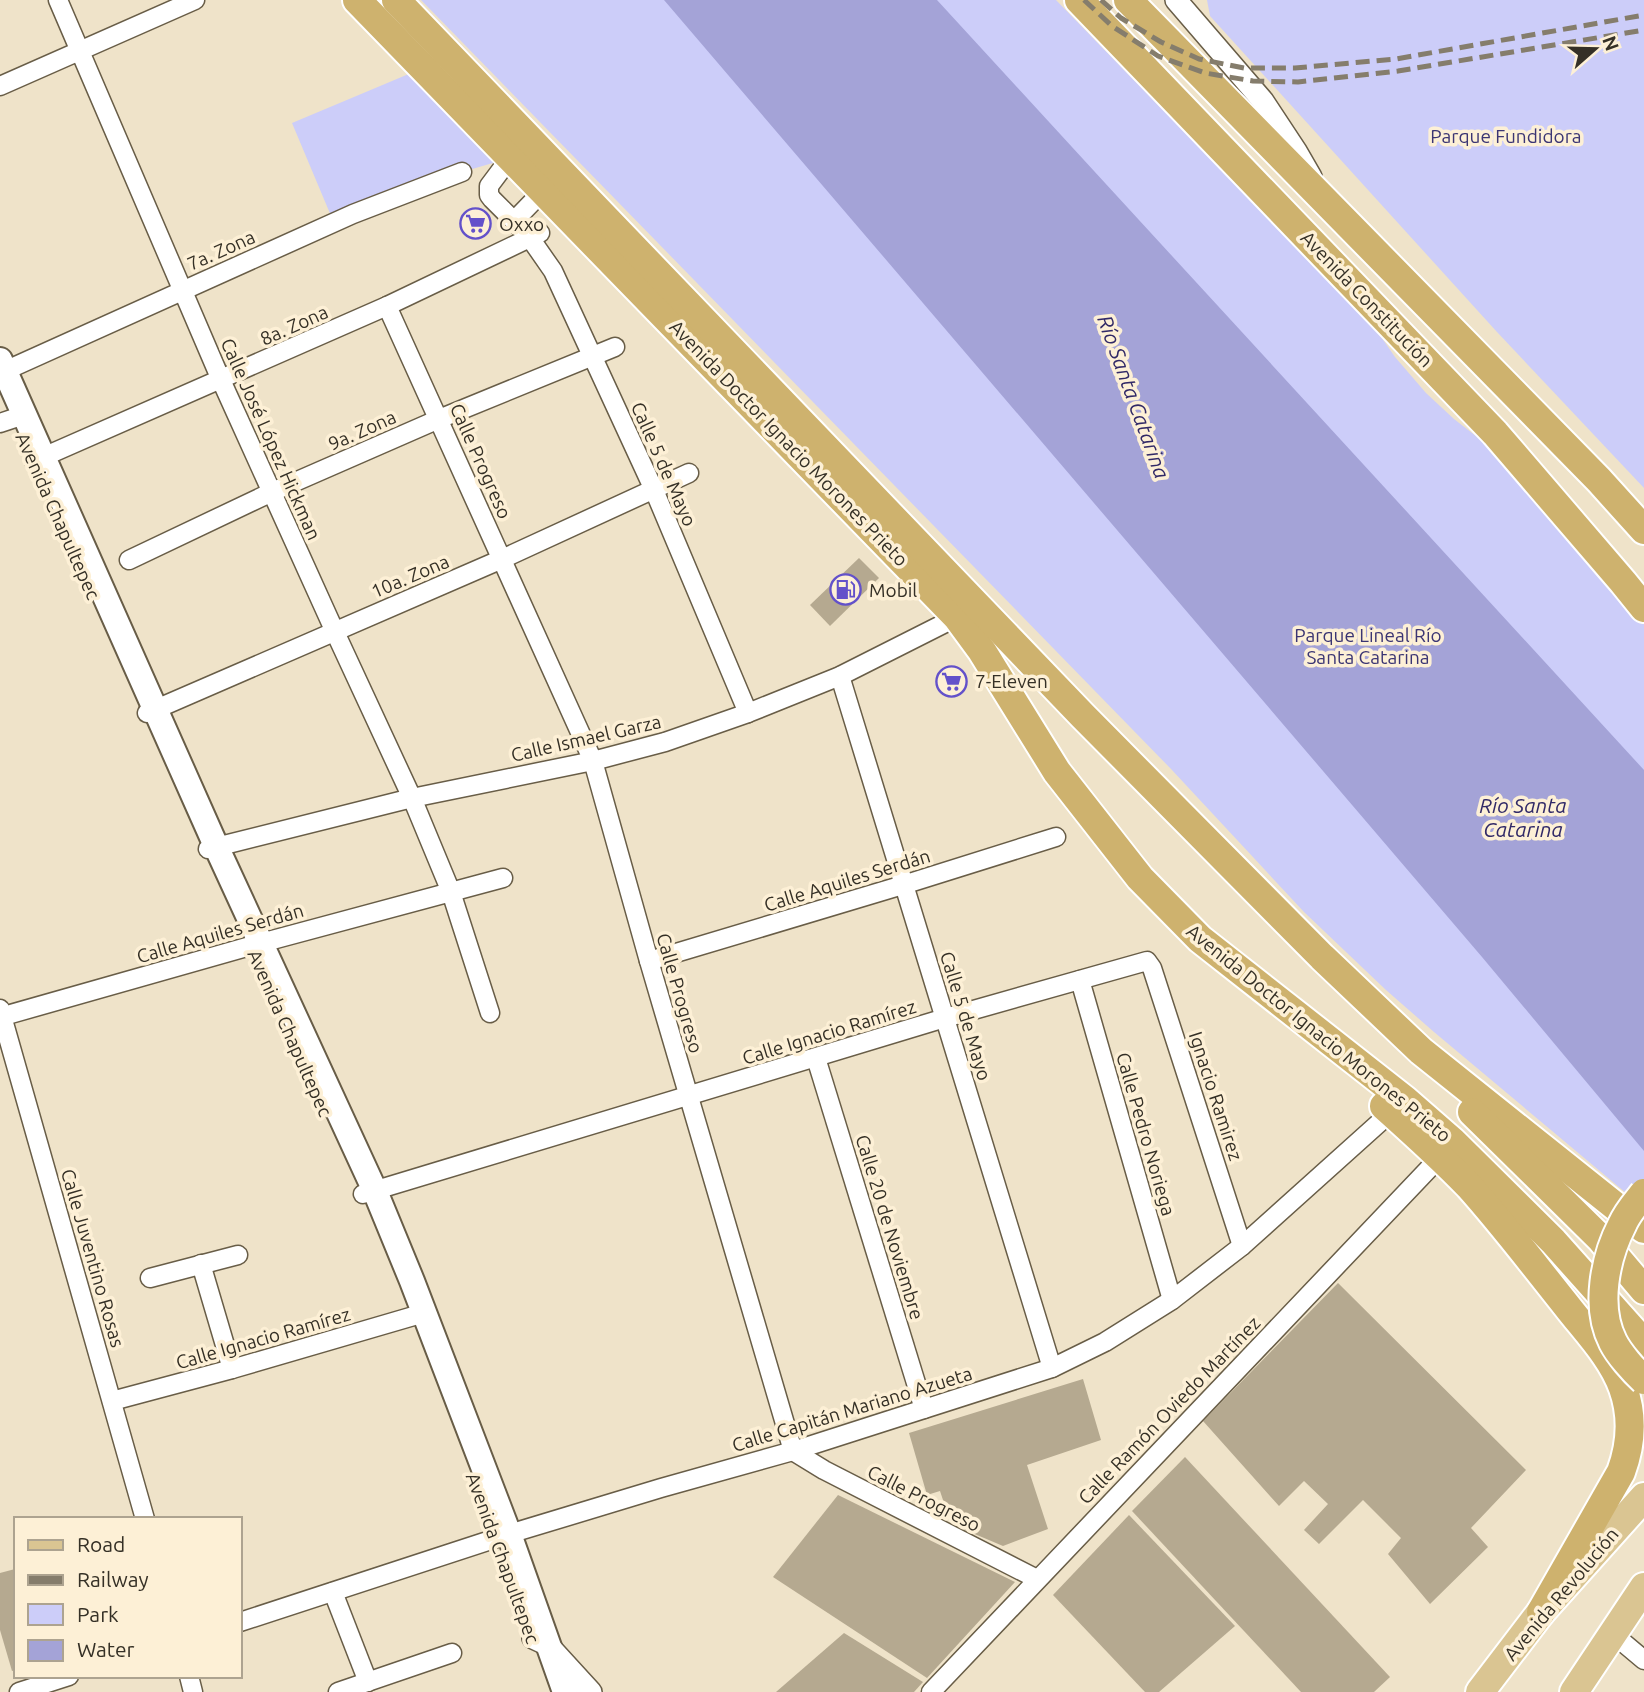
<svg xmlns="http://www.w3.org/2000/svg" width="1644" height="1692" viewBox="0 0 1644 1692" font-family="Ubuntu,sans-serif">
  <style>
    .green { fill: #cccdf9 }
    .water { fill: #a4a3d7 }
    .building { fill: #b5a990 }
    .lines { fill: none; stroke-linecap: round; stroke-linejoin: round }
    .minor-casing { stroke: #685d47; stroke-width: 21 }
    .tertiary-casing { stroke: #685d47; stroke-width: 24 }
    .secondary-casing { stroke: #685d47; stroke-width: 28 }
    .primary-casing { stroke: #fff; stroke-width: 32 }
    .trunk-casing { stroke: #fff; stroke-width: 32 }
    .minor { stroke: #fff; stroke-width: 18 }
    .tertiary { stroke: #fff; stroke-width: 21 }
    .secondary { stroke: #fff; stroke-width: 24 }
    .primary { stroke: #dac592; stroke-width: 28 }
    .trunk { stroke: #ceb26e; stroke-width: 28 }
    .rail { stroke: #857d6c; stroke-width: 5; stroke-dasharray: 14 7; stroke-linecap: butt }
    .trunk-bridge-casing { stroke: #fff; stroke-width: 32; stroke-linecap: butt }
    .trunk-bridge { stroke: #ceb26e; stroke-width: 28 }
    .labels { text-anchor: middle; stroke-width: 7; stroke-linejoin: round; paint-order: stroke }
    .park-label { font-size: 19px; fill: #3b3573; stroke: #fdf0d6 }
    .poi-label { font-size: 19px; fill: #353026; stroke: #fdf0d6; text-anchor: start }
    .street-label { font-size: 19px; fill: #353026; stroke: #fdf0d6 }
    .water-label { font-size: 21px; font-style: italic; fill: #312967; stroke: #fdf0d6 }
  </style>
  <rect width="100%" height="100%" fill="#efe3c9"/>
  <g class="green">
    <path d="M 421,0 L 1056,0 L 1268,218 L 1316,264 L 1373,325 L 1395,357 L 1426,393 L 1454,419 L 1490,447 L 1644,620 L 1644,1208 L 1434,1032 L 1386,990 L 1304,912 L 1171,769 Z"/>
    <path d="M 1207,0 L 1644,0 L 1644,488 L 1497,332 L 1210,16 Z"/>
    <path d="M 423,68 L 510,158 L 462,172 L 334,223 L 292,123 Z"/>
  </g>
  <path class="water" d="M 664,0 L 937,0 L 1644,770 L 1644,1151 L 1482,957 Z"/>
  <g class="building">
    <path d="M 859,558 L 879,578 L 830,626 L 810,605 Z"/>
    <path d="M 1338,1283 L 1526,1470 L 1471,1528 L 1488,1547 L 1430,1604 L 1388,1554 L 1401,1538 L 1363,1500 L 1319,1544 L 1304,1530 L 1328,1504 L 1304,1481 L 1279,1506 L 1203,1421 Z"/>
    <path d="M 1083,1379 L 1101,1440 L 1027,1465 L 1048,1529 L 1003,1546 L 951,1524 L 940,1491 L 927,1495 L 909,1433 Z"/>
    <path d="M 1185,1457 L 1390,1677 L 1374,1692 L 1301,1692 L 1132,1511 Z"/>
    <path d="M 838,1495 L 1015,1582 L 927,1678 L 773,1577 Z"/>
    <path d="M 1129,1515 L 1235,1626 L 1159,1692 L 1145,1692 L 1053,1595 Z"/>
    <path d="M 15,1569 L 16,1670 L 12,1671 L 0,1630 L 0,1573 Z"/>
    <path d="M 844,1633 L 923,1682 L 914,1692 L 776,1692 Z"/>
  </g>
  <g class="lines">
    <defs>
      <g id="minor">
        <path d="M 58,0 L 221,380 L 335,632 L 412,798 L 451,892 L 490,1013"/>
        <path d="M 0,86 L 195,0"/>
        <path d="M 510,158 L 489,186 L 489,195 L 492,199 L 514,221 L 543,191"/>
        <path d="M 514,221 L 530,238 L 553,271 L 654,490 L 748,713"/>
        <path d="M 387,306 L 593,761 L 649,961 L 793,1451 L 824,1470 L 1037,1579"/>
        <path d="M 0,373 L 353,214 L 462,172"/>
        <path d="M 0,423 L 15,418"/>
        <path d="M 34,461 L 387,306 L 540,233"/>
        <path d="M 129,560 L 272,492 L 439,419 L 615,347"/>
        <path d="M 840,676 L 1052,1368"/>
        <path d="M 147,713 L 502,559 L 689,473"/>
        <path d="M 208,849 L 412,798 L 593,761 L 665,742 L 748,713 L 840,676 L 957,617"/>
        <path d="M 649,961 L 903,885 L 1056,837"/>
        <path d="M 1080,980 L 1172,1300"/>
        <path d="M 0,1009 L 145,1519"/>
        <path d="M 0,1017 L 261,943 L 503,878"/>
        <path d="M 816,1058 L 924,1409"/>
        <path d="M 363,1194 L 945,1018 L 1147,961 L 1152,968 L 1242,1246"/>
        <path d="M 201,1264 L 232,1369"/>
        <path d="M 150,1278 L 238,1255"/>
        <path d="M 112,1401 L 232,1369 L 424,1313"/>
        <path d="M 333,1592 L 368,1682"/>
        <path d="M 240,1622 L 509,1534 L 661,1488 L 793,1451 L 1052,1368 L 1105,1342 L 1172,1300 L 1242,1246 L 1399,1105"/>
        <path d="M 1613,1634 L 1644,1660"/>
        <path d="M 189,1676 L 193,1692"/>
        <path d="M 19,1692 L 69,1676"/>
        <path d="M 338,1692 L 452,1653"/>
        <path d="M 931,1692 L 1439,1158"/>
      </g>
      <g id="tertiary">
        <path d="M 1176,0 L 1263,101 L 1296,151 L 1311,177"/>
        <path d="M 533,1638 L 548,1645 L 591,1692"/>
      </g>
      <path id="secondary" d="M 0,360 L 216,846 L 375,1191 L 412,1281 L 509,1534 L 565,1692"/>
      <g id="primary">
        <path d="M 1480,1692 L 1541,1612 L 1644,1497"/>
        <path d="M 1574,1692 L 1644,1587"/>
      </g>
      <g id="trunk">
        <path d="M 357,0 L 957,617 L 982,651 L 1057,772 L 1140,878 L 1200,939 L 1405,1100 L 1452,1141 L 1553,1241 L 1644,1343"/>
        <path d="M 396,0 L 1083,716 L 1322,957 L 1421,1051 L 1644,1229"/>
        <path d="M 1079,0 L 1495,433 L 1623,582 L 1644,608"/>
        <path d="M 1128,0 L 1599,480 L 1644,530"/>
        <path d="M 1384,1106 C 1412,1131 1442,1158 1469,1186 C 1503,1224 1534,1265 1566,1305 C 1586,1331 1612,1357 1623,1388 C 1633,1416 1631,1445 1621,1472 L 1541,1612"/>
        <path d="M 1472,1112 L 1600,1238 L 1644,1290"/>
      </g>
    </defs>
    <use href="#minor" class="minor-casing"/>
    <use href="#tertiary" class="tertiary-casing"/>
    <use href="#secondary" class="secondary-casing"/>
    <use href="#primary" class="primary-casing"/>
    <use href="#trunk" class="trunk-casing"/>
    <use href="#minor" class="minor"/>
    <use href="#tertiary" class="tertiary"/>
    <use href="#secondary" class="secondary"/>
    <use href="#primary" class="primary"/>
    <use href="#trunk" class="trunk"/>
    <g class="rail">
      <path d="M 1084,0 L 1112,26 L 1158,56 L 1205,73 L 1253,81 L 1298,82 L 1398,71 L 1644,30"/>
      <path d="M 1101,0 L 1121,18 L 1161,42 L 1199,59 L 1244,68 L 1295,68 L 1396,59 L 1644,15"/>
    </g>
    <defs>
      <path id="trunk-bridge" d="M 1644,1193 C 1636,1203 1627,1213 1622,1225 C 1605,1258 1595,1307 1613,1342 C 1619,1354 1634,1371 1644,1380"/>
    </defs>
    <use href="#trunk-bridge" class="trunk-bridge-casing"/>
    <use href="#trunk-bridge" class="trunk-bridge"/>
  </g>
  <defs>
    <symbol id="supermarket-ring" viewBox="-11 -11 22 22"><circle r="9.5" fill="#fdf0d6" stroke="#6351ca" stroke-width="1.5"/><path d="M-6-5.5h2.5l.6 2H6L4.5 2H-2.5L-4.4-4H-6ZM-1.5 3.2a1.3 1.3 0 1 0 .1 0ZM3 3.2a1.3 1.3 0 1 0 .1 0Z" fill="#6351ca"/></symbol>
    <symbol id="fuel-ring" viewBox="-11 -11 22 22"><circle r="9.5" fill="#fdf0d6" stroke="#6351ca" stroke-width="1.5"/><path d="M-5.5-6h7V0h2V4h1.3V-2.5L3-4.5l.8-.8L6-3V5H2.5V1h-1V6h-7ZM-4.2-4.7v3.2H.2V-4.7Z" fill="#6351ca"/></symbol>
  </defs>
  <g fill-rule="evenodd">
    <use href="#supermarket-ring" x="458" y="206" width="35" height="35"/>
    <use href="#fuel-ring" x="828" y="572" width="35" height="35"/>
    <use href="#supermarket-ring" x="934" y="664" width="35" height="35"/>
  </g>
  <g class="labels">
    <g class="park-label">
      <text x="1506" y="143">Parque Fundidora</text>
      <text x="1368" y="642">Parque Lineal Río<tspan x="1368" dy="22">Santa Catarina</tspan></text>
    </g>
    <g class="poi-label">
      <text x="499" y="231">Oxxo</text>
      <text x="869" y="597">Mobil</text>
      <text x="975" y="688">7-Eleven</text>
    </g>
    <g class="street-label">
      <text transform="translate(221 250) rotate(-24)" y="7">7a. Zona</text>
      <text transform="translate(1367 299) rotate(46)" y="7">Avenida Constitución</text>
      <text transform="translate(294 325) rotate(-24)" y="7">8a. Zona</text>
      <text transform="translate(362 430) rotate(-24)" y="7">9a. Zona</text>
      <text transform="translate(271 439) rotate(66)" y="7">Calle José López Hickman</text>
      <text transform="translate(789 443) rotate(46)" y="7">Avenida Doctor Ignacio Morones Prieto</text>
      <text transform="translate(481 461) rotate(66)" y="7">Calle Progreso</text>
      <text transform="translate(664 464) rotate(66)" y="7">Calle 5 de Mayo</text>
      <text transform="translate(58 516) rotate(66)" y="7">Avenida Chapultepec</text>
      <text transform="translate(410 576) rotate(-23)" y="7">10a. Zona</text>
      <text transform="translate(586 738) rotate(-13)" y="7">Calle Ismael Garza</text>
      <text transform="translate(847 880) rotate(-17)" y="7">Calle Aquiles Serdán</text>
      <text transform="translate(220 933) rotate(-16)" y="7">Calle Aquiles Serdán</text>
      <text transform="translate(680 993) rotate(74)" y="7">Calle Progreso</text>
      <text transform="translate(966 1016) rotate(73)" y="7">Calle 5 de Mayo</text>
      <text transform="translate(829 1032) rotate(-17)" y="7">Calle Ignacio Ramírez</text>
      <text transform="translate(290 1033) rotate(66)" y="7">Avenida Chapultepec</text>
      <text transform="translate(1319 1033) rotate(39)" y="7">Avenida Doctor Ignacio Morones Prieto</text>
      <text transform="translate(1216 1096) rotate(72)" y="7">Ignacio Ramirez</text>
      <text transform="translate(1146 1134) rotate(74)" y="7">Calle Pedro Noriega</text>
      <text transform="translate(890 1227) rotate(73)" y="7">Calle 20 de Noviembre</text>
      <text transform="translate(93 1258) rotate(74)" y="7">Calle Juventino Rosas</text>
      <text transform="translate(263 1338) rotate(-16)" y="7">Calle Ignacio Ramírez</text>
      <text transform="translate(852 1409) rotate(-17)" y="7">Calle Capitán Mariano Azueta</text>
      <text transform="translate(1169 1410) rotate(-46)" y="7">Calle Ramón Oviedo Martínez</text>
      <text transform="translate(924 1498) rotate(27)" y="7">Calle Progreso</text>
      <text transform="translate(503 1558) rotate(70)" y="7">Avenida Chapultepec</text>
      <text transform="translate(1561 1594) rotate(-50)" y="7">Avenida Revolución</text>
    </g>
    <g class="water-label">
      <text transform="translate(1133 397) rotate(70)" y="7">Río Santa Catarina</text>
      <text x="1523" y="813">Río Santa<tspan x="1523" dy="24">Catarina</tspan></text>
    </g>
  </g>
  <rect x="14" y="1517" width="228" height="161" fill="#fdf0d6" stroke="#ada390" stroke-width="2"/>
  <rect x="28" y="1540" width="35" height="10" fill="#dac592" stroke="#ada390" stroke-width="2"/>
  <text x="77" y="1552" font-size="21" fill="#353026">Road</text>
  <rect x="28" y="1575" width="35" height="10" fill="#857d6c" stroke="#ada390" stroke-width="2"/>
  <text x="77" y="1587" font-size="21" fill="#353026">Railway</text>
  <rect x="28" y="1604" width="35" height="21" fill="#cccdf9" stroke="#ada390" stroke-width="2"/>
  <text x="77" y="1622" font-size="21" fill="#353026">Park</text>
  <rect x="28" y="1640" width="35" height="21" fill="#a4a3d7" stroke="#ada390" stroke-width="2"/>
  <text x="77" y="1657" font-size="21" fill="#353026">Water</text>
  <g transform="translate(1595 49) rotate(70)" stroke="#fdf0d6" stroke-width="5" paint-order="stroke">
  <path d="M0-5L12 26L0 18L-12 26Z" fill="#353026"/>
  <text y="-10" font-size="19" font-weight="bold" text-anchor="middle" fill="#353026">N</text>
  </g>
</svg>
